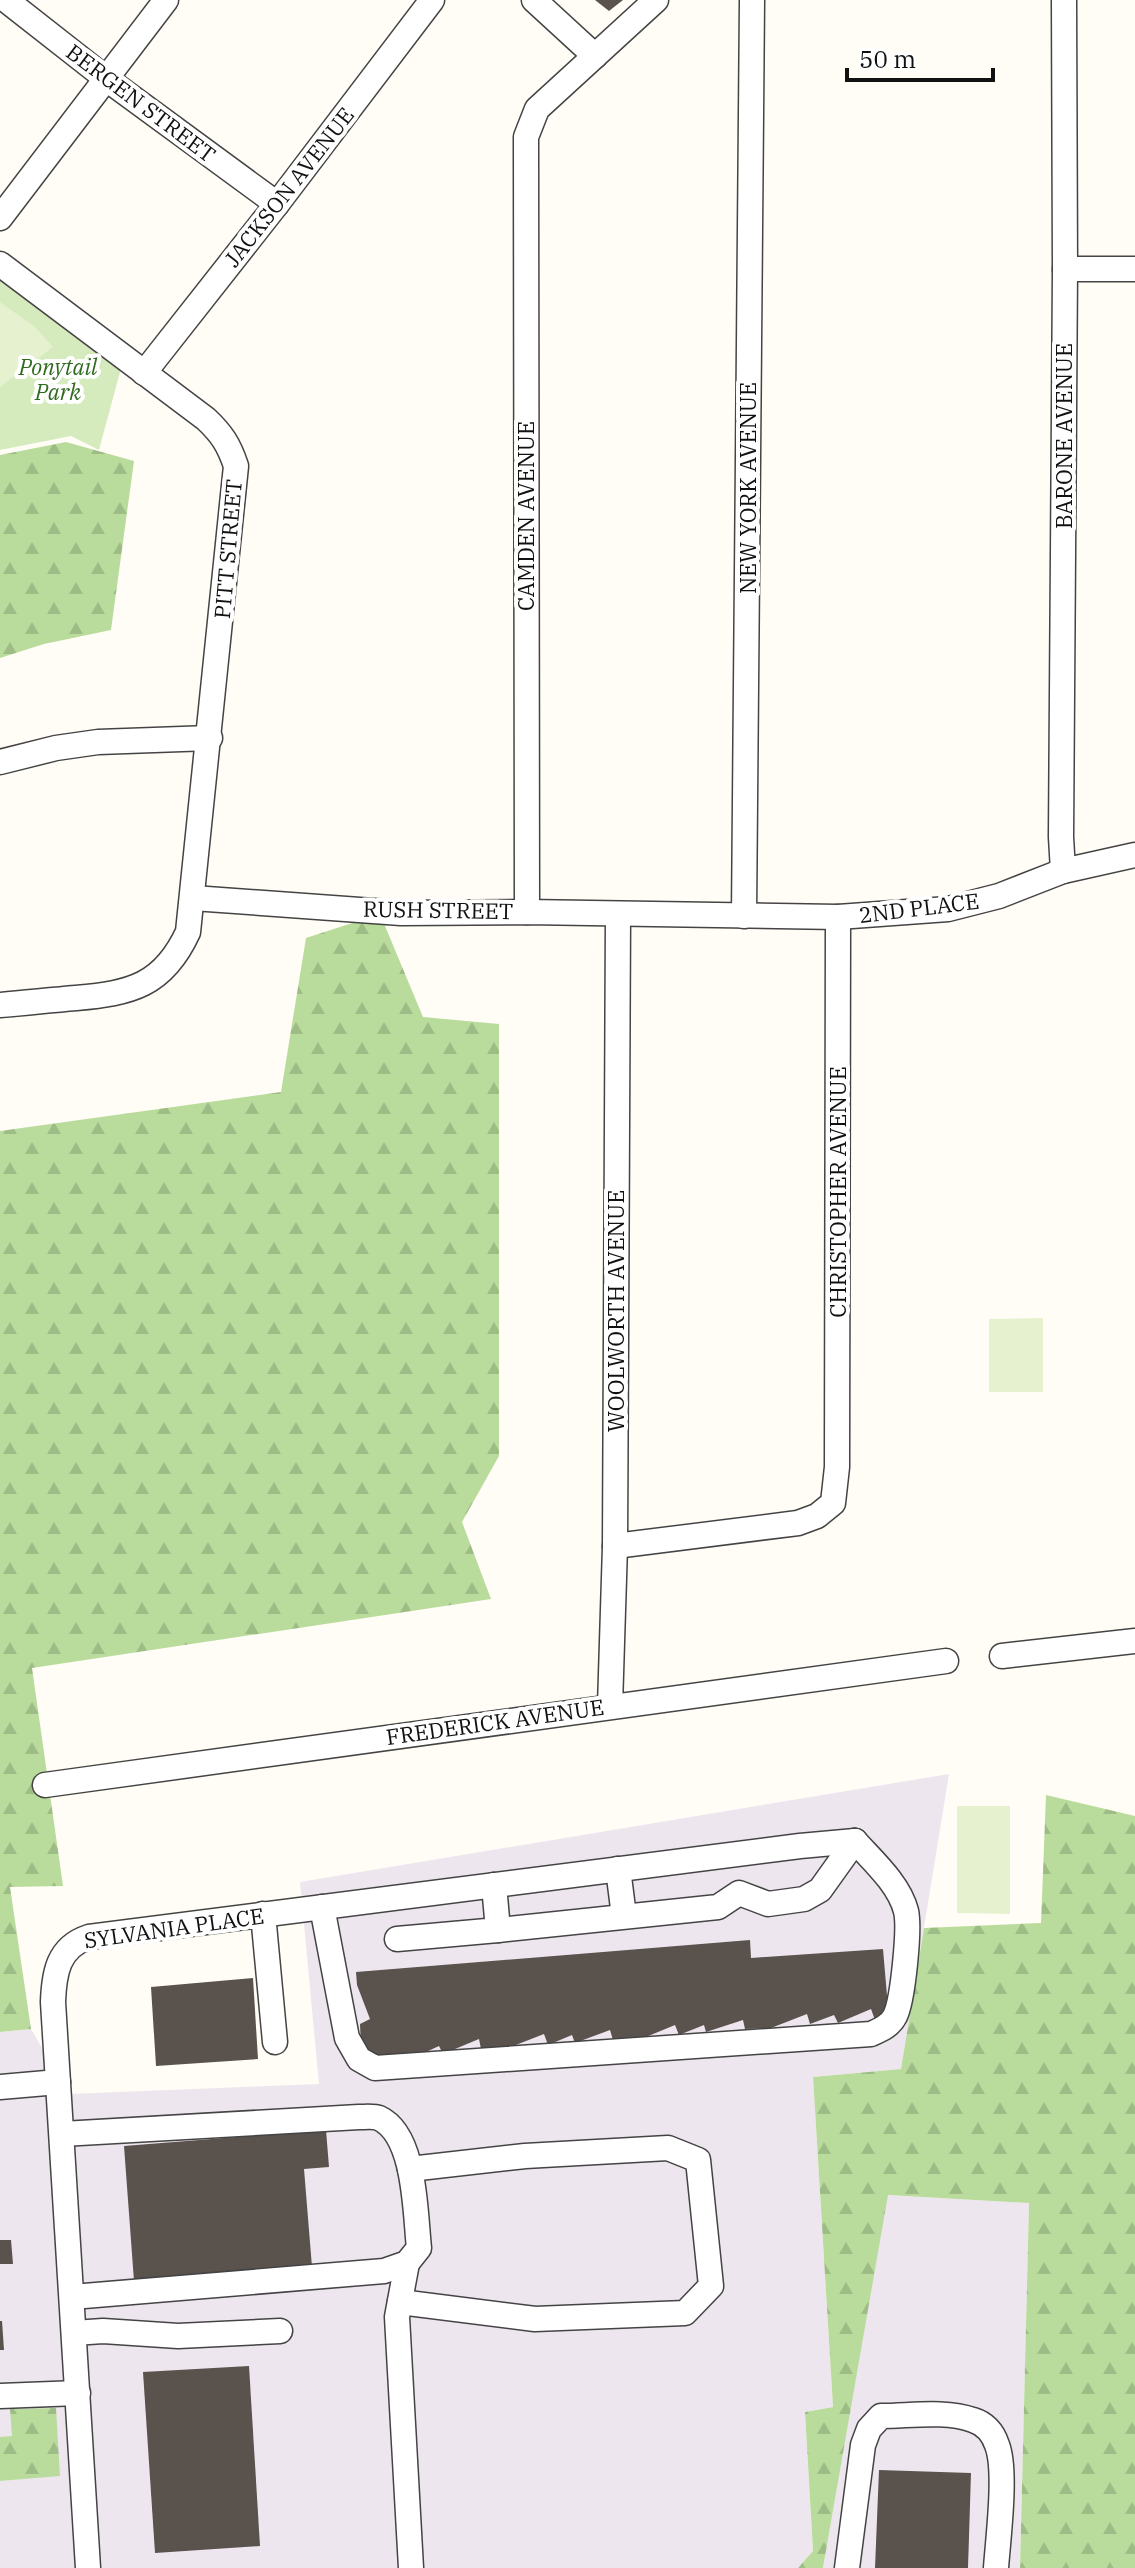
<svg xmlns="http://www.w3.org/2000/svg" width="1135" height="2568" viewBox="0 0 1135 2568" font-family="'IBM Plex Serif',serif">
  <style>
    .industrial { fill: #eee6ef }
    .grass { fill: #d5ebbd }
    .forest { fill: url(#forest-firs) }
    .pitch { fill: #e6f2cf }
    .building { fill: #5a524d }
    .lines { fill: none; stroke-linecap: round; stroke-linejoin: round }
    .minor-casing { stroke: #444; stroke-width: 27 }
    .minor { stroke: #fff; stroke-width: 24 }
    .labels { text-anchor: middle; stroke-width: 8; stroke-linejoin: round; paint-order: stroke }
    .street-label { font-size: 22px; fill: #111; stroke: #fff }
    .park-label { font-size: 22px; font-style: italic; fill: #2f6b1f; stroke: #fff }
  </style>
  <defs>
    <pattern id="forest-firs" width="22" height="20" patternUnits="userSpaceOnUse" patternTransform="scale(2)"><rect width="22" height="20" fill="#b9dc9c"/><path d="M5 1l3.5 6h-7zM16 11l3.5 6h-7z" fill="#9ebc85"/></pattern>
  </defs>
  <rect width="100%" height="100%" fill="#fffdf5"/>
  <g class="industrial">
    <path d="M 949,1774 L 901,2069 L 813,2077 L 833,2407 L 805,2412 L 813,2552 L 798,2568 L 0,2568 L 0,2481 L 59,2475 L 12,2437 L 0,2437 L 0,2032 L 31,2029 L 69,2094 L 319,2084 L 300,1882 Z"/>
    <path d="M 887,2195 L 1029,2203 L 1020,2568 L 823,2568 Z"/>
  </g>
  <path class="grass" d="M 0,266 L 124,357 L 99,450 L 71,436 L 0,450 Z"/>
  <g class="forest">
    <path d="M 66,442 L 134,461 L 111,630 L 44,644 L 0,658 L 0,455 Z"/>
    <path d="M 380,914 L 423,1017 L 499,1024 L 499,1456 L 462,1522 L 491,1599 L 32,1668 L 63,1886 L 10,1887 L 31,2029 L 0,2032 L 0,1131 L 281,1092 L 306,938 Z"/>
    <path d="M 1046,1795 L 1135,1816 L 1135,2568 L 1020,2568 L 1029,2203 L 888,2195 L 823,2568 L 798,2568 L 813,2551 L 805,2412 L 833,2407 L 813,2077 L 901,2069 L 924,1928 L 1041,1923 Z"/>
    <path d="M 56,2408 L 60,2476 L 0,2481 L 0,2437 L 12,2436 L 10,2409 Z"/>
  </g>
  <g class="pitch">
    <path d="M 0,302 L 35,327 L 53,347 L 0,387 Z"/>
    <path d="M 1043,1318 L 1043,1392 L 989,1392 L 989,1319 Z"/>
    <path d="M 957,1806 L 1010,1806 L 1010,1914 L 957,1913 Z"/>
  </g>
  <g class="building">
    <path d="M 595,0 L 623,0 L 609,11 Z"/>
    <path d="M 750,1940 L 751,1958 L 883,1949 L 889,2019 L 875,2020 L 871,2009 L 838,2023 L 834,2015 L 810,2024 L 807,2014 L 771,2028 L 745,2029 L 743,2020 L 706,2032 L 704,2025 L 679,2035 L 675,2025 L 641,2039 L 625,2040 L 613,2040 L 610,2030 L 575,2043 L 572,2035 L 548,2045 L 544,2034 L 508,2048 L 481,2049 L 479,2039 L 443,2054 L 439,2046 L 415,2057 L 375,2059 L 361,2047 L 360,2024 L 370,2019 L 357,1985 L 356,1972 Z"/>
    <path d="M 253,1978 L 258,2059 L 156,2066 L 151,1987 Z"/>
    <path d="M 326,2130 L 329,2167 L 304,2169 L 312,2267 L 134,2281 L 124,2146 Z"/>
    <path d="M 0,2240 L 11,2240 L 13,2264 L 0,2264 Z"/>
    <path d="M 0,2321 L 2,2321 L 4,2350 L 0,2350 Z"/>
    <path d="M 249,2366 L 260,2546 L 155,2553 L 143,2372 Z"/>
    <path d="M 879,2470 L 971,2473 L 968,2568 L 875,2568 Z"/>
  </g>
  <g class="lines">
    <defs>
      <g id="minor">
        <path d="M 6,0 L 108,80 L 277,204"/>
        <path d="M 534,0 L 595,56"/>
        <path d="M 0,218 L 166,0"/>
        <path d="M 0,264 L 206,419 C 222,434 229,445 236,466 L 188,932 C 163,986 131,993 76,998 C 51,1000 25,1003 0,1005"/>
        <path d="M 1065,269 L 1135,269"/>
        <path d="M 144,373 L 277,204 L 432,0"/>
        <path d="M 0,762 L 56,748 L 98,742 L 210,738"/>
        <path d="M 1063,871 L 1061,837 L 1065,269 L 1064,0"/>
        <path d="M 193,898 L 401,913 L 527,912 L 838,917 L 948,909 L 999,896 L 1063,871 L 1135,855"/>
        <path d="M 527,912 L 526,137 L 537,109 L 656,0"/>
        <path d="M 744,916 L 752,0"/>
        <path d="M 615,1546 L 798,1523 L 817,1516 L 833,1503 L 837,1467 L 838,917"/>
        <path d="M 1002,1656 L 1135,1641"/>
        <path d="M 610,1706 L 615,1546 L 618,915"/>
        <path d="M 45,1785 L 946,1661"/>
        <path d="M 618,1869 L 624,1916"/>
        <path d="M 322,1907 L 347,2038 L 359,2059 L 375,2068 L 871,2034 C 880,2030 890,2026 895,2016 C 903,2000 910,1928 906,1911 C 899,1884 873,1861 855,1841"/>
        <path d="M 263,1914 L 275,2042"/>
        <path d="M 498,1930 L 718,1907 L 739,1893 L 768,1904 L 804,1899 L 820,1890 L 855,1841"/>
        <path d="M 397,1939 L 498,1930 L 494,1885"/>
        <path d="M 0,2087 L 58,2082"/>
        <path d="M 62,2134 L 359,2117 C 365,2117 374,2116 379,2118 C 416,2135 415,2213 419,2248 L 407,2263 L 384,2271 L 72,2297"/>
        <path d="M 407,2263 L 397,2317 L 411,2568"/>
        <path d="M 400,2302 L 535,2319 L 685,2313 L 711,2286 L 698,2160 L 668,2148 L 525,2156 L 410,2169"/>
        <path d="M 74,2333 L 103,2331 L 178,2336 L 280,2331"/>
        <path d="M 0,2396 L 78,2393"/>
        <path d="M 88,2568 L 53,2002 C 54,1973 58,1947 89,1937 L 800,1846 L 855,1841"/>
        <path d="M 847,2568 L 863,2445 L 869,2429 L 881,2416 C 910,2416 945,2410 973,2420 C 986,2424 993,2433 997,2445 C 1007,2470 998,2539 996,2568"/>
      </g>
    </defs>
    <use href="#minor" class="minor-casing"/>
    <use href="#minor" class="minor"/>
  </g>
  <g class="labels">
    <g class="street-label">
      <text transform="translate(141 103) rotate(37)" y="8">BERGEN STREET</text>
      <text transform="translate(289 187) rotate(-52)" y="8">JACKSON AVENUE</text>
      <text transform="translate(1064 436) rotate(-90)" y="8">BARONE AVENUE</text>
      <text transform="translate(748 488) rotate(-90)" y="8">NEW YORK AVENUE</text>
      <text transform="translate(526 516) rotate(-90)" y="8">CAMDEN AVENUE</text>
      <text transform="translate(228 549) rotate(-85)" y="8">PITT STREET</text>
      <text transform="translate(919 908) rotate(-7)" y="8">2ND PLACE</text>
      <text transform="translate(438 910) rotate(1)" y="8">RUSH STREET</text>
      <text transform="translate(838 1192) rotate(-90)" y="8">CHRISTOPHER AVENUE</text>
      <text transform="translate(616 1311) rotate(-90)" y="8">WOOLWORTH AVENUE</text>
      <text transform="translate(495 1722) rotate(-8)" y="8">FREDERICK AVENUE</text>
      <text transform="translate(174 1928) rotate(-8)" y="8">SYLVANIA PLACE</text>
    </g>
    <g class="park-label">
      <text x="58" y="375">Ponytail<tspan x="58" dy="25">Park</tspan></text>
    </g>
  </g>
  <path d="M847 68v12h146v-12" fill="none" stroke="#111111" stroke-width="4"/>
  <text x="859" y="68" font-size="24" fill="#111111" stroke="#ffffff" stroke-width="6" paint-order="stroke">50 m</text>
</svg>
